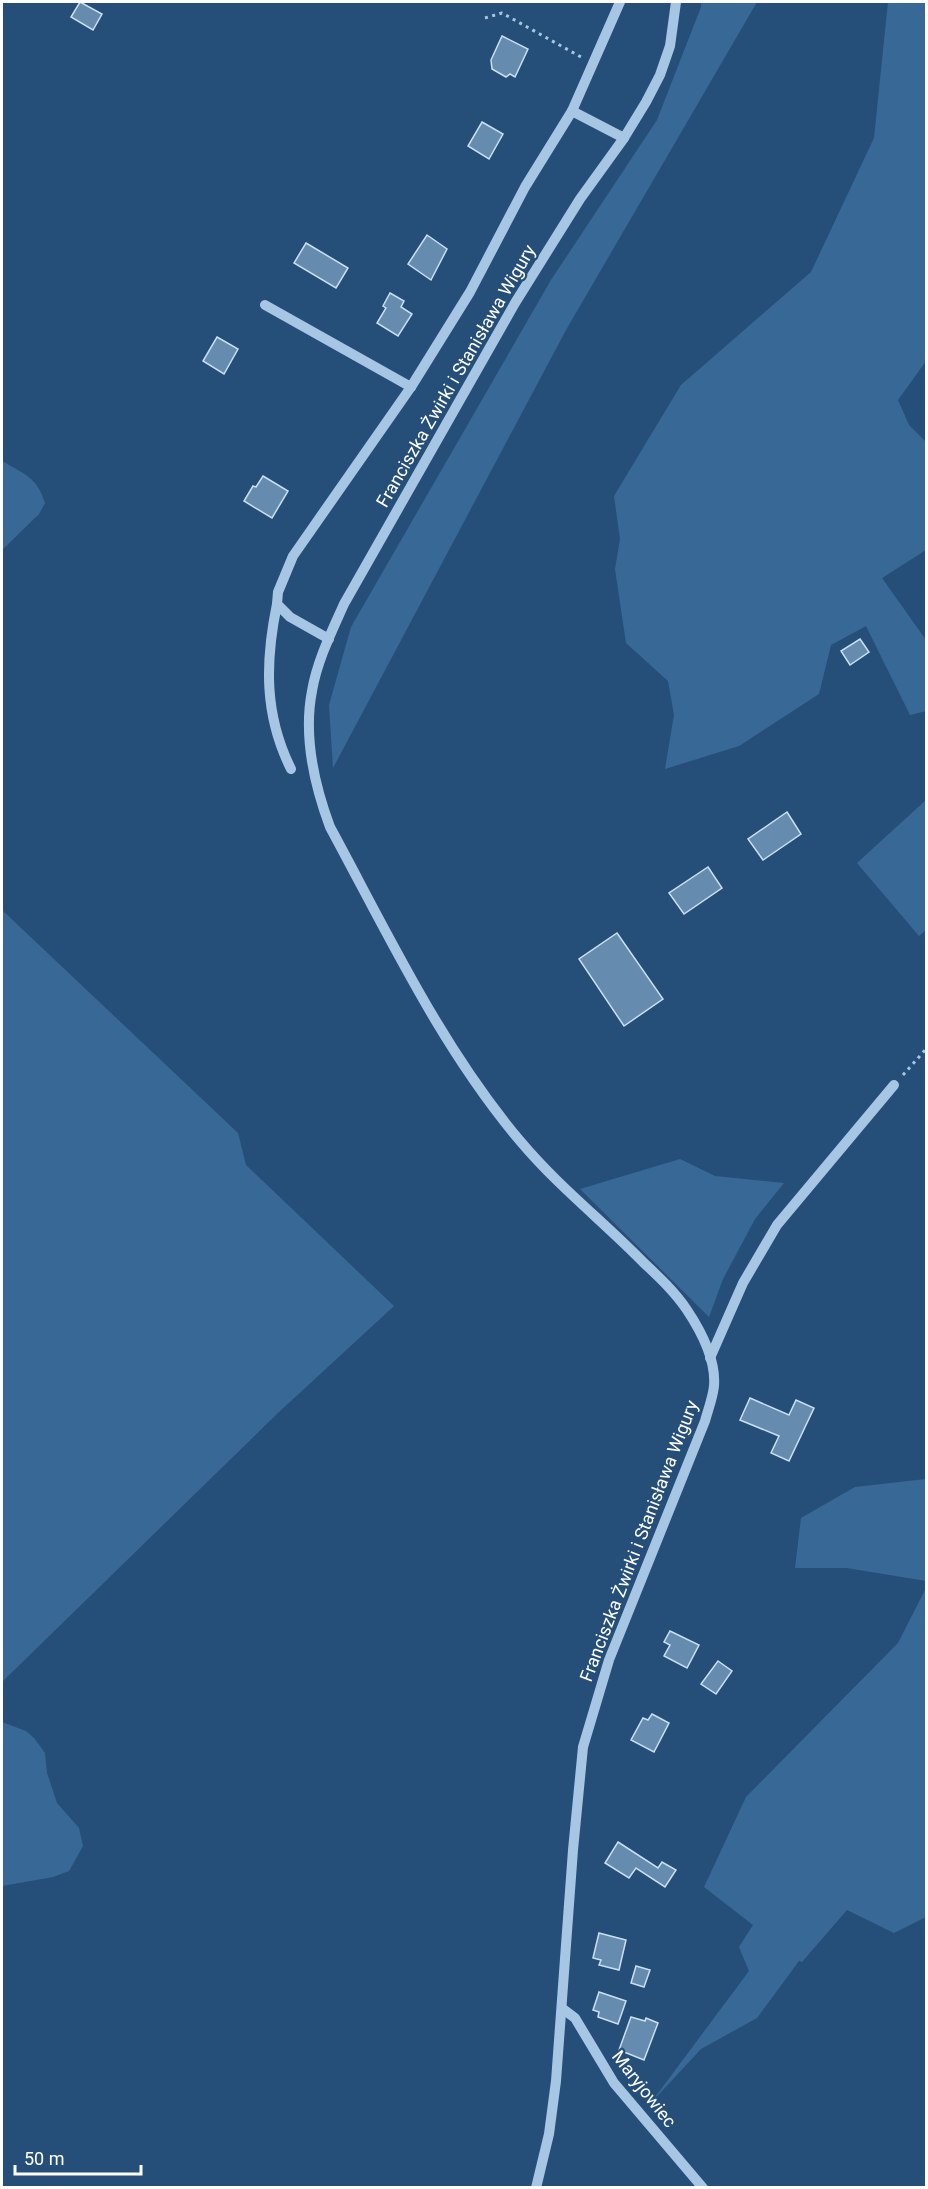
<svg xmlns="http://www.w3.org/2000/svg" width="928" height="2189" viewBox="0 0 928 2189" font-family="Roboto,sans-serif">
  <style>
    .green { fill: #386996 }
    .building { fill: #658baf; stroke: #cadff3; stroke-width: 1.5 }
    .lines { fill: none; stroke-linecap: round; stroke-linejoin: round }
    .path { stroke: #a7c6e4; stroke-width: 3; stroke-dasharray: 3 4.5; stroke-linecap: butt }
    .minor { stroke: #a7c6e4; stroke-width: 10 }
    .labels { text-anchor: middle; stroke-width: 4.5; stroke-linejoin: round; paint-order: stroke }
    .street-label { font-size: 18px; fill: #fff; stroke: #254f79 }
  </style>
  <rect width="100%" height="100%" fill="#254f79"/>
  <g class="green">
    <path d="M 701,2 L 757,2 L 566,330 L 333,768 L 329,705 L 351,627 L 551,280 L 657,120 L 701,7 Z"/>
    <path d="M 888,2 L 926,2 L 926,361 L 898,400 L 909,425 L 926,442 L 926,550 L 882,578 L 926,640 L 926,711 L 910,715 L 866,626 L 831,645 L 819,694 L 739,746 L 665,769 L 674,715 L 668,681 L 626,643 L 615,569 L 620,539 L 614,496 L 681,385 L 811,272 L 874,138 Z"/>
    <path d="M 2,461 C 24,474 37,477 45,503 L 39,514 L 2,550 Z"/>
    <path d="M 926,800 L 926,930 L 919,936 L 857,863 Z"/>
    <path d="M 2,910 L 238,1133 L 246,1165 L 394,1306 L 279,1412 L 2,1682 Z"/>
    <path d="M 680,1159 L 715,1176 L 784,1183 L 755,1219 L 723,1279 L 709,1317 L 580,1189 Z"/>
    <path d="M 926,1479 L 926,1581 L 847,1568 L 795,1568 L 801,1518 L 855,1487 Z"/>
    <path d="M 926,1588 L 926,1917 L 894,1933 L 847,1910 L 802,1962 L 799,1961 L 757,2018 L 701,2049 L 650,2104 L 749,1971 L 739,1947 L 753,1925 L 704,1887 L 746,1797 L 898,1643 Z"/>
    <path d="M 2,1722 L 26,1731 L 34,1738 L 45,1753 L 47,1773 L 57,1803 L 79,1828 L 83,1846 L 69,1871 L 53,1877 L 2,1886 Z"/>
  </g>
  <g class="building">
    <path d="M 80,2 L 102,14 L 93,30 L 71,17 Z"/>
    <path d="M 502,36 L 528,49 L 515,77 L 510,74 L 506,77 L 492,69 L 491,60 Z"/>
    <path d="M 482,122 L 503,134 L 489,159 L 468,146 Z"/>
    <path d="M 427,235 L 447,249 L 431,280 L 408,264 Z"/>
    <path d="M 306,243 L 348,268 L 336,288 L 294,263 Z"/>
    <path d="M 390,293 L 404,301 L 401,307 L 412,314 L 398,336 L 377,323 L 386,308 L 383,306 Z"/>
    <path d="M 217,337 L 238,349 L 224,374 L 203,361 Z"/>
    <path d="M 263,476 L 288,491 L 272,518 L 244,501 L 253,486 L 256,487 Z"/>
    <path d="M 860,639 L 869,652 L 850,665 L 841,651 Z"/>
    <path d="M 787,812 L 801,834 L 763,860 L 748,839 Z"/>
    <path d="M 708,867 L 722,888 L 684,914 L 669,893 Z"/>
    <path d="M 617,933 L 663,999 L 624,1026 L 579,959 Z"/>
    <path d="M 750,1398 L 789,1415 L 796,1400 L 814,1408 L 789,1461 L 771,1453 L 779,1436 L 740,1420 Z"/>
    <path d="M 670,1631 L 699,1645 L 687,1668 L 664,1656 L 670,1645 L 664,1642 Z"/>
    <path d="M 718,1661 L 732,1671 L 716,1694 L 701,1684 Z"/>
    <path d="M 652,1714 L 669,1723 L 654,1752 L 631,1740 L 643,1718 L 648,1720 Z"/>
    <path d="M 618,1842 L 658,1868 L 662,1862 L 676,1870 L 665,1887 L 636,1868 L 629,1878 L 605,1863 Z"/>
    <path d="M 599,1933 L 626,1940 L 619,1970 L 599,1965 L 601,1960 L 593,1958 Z"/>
    <path d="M 636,1966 L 650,1970 L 644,1987 L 631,1983 Z"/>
    <path d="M 599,1992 L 626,2001 L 618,2024 L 598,2017 L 599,2012 L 593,2010 Z"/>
    <path d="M 631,2017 L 645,2021 L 646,2018 L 658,2023 L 644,2060 L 619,2050 Z"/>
  </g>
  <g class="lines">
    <g class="path">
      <path d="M 485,18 L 502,13 L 581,57"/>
      <path d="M 903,1075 L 926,1049"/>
    </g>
    <g class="minor">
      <path d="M 572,111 L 620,2"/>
      <path d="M 265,305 L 411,387 L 293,556 L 278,592 L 277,604 L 290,617 L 329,639"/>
      <path d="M 411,387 L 470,292 L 525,187 L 572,111 L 624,138"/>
      <path d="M 277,604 C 265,662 264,715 291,769"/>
      <path d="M 710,1358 L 743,1283 L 777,1225 L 894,1085"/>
      <path d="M 563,2009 L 575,2018 L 614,2083 L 703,2188"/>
      <path d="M 536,2188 L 549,2134 L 556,2081 L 573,1850 L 583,1747 L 609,1660 L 705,1421 C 708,1410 713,1397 714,1386 C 716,1360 701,1331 687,1310 C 675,1292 659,1277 644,1263 C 604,1222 558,1186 521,1142 C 442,1049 388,934 330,827 C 314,784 303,737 312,691 C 317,661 332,631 344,604 L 515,303 L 580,199 L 624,138 L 646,102 L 660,75 L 670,46 L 676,2"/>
    </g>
  </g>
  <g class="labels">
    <g class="street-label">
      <text transform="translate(456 376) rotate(-60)" y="6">Franciszka Żwirki i Stanisława Wigury</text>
      <text transform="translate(639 1541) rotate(-69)" y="6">Franciszka Żwirki i Stanisława Wigury</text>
      <text transform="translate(644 2089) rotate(52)" y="6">Maryjowiec</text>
    </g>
  </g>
  <rect width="928" height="2189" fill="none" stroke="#ffffff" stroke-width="6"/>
  <path d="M15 2165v9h126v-9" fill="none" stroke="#ffffff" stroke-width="3"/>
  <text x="24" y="2165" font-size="18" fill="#ffffff" stroke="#254f79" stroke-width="4.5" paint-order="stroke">50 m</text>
</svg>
